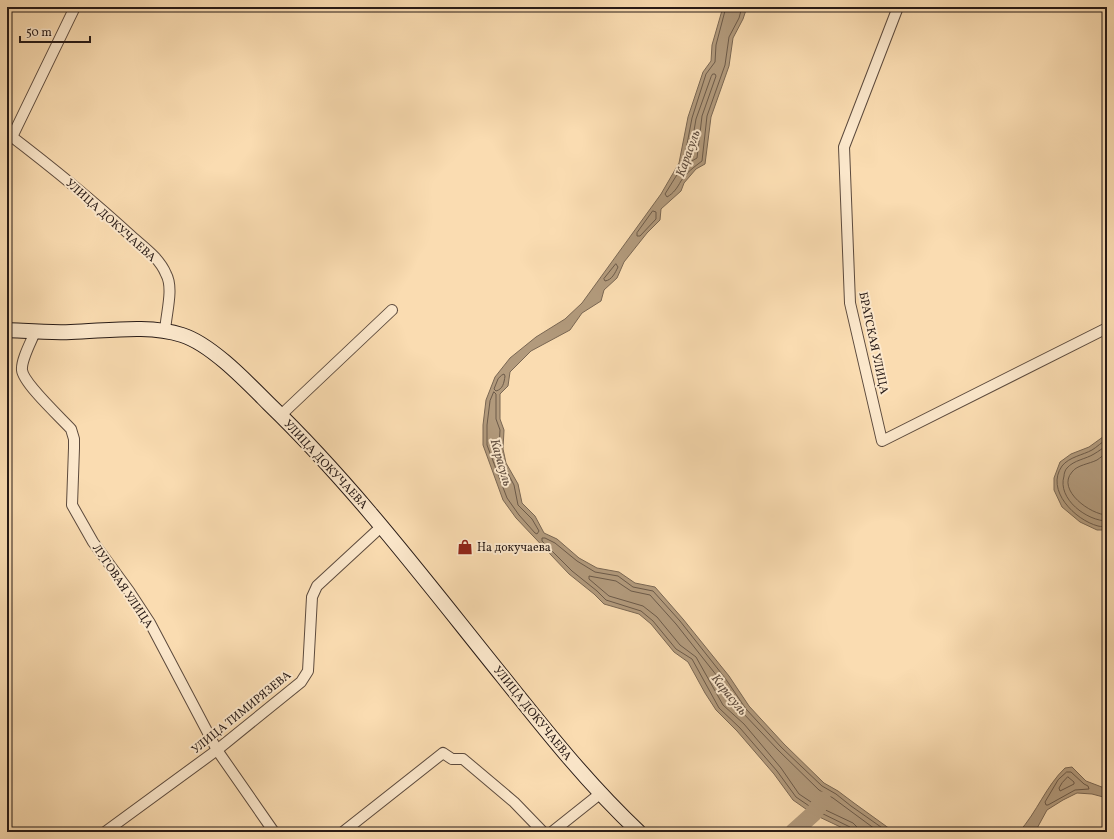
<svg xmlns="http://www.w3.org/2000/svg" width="1114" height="839" viewBox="0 0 1114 839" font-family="Vollkorn,serif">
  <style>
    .water { fill: #b29a7c; stroke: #7a6753 }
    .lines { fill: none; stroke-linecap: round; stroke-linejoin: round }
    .shore { stroke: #6c5a49; stroke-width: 1 }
    .river { stroke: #b29a7c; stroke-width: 17 }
    .street-casing { stroke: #5c4a3d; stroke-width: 12 }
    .secondary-casing { stroke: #271a16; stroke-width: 16 }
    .street { stroke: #fce8cc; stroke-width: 10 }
    .secondary { stroke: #fce8cc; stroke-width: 14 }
    .labels { text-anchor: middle; stroke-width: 4; stroke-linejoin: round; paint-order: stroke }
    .street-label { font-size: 12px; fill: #271a16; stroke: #fce8cc }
    .poi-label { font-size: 12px; fill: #271a16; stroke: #fce8cc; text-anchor: start }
    .water-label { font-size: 13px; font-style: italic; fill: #5f4d3f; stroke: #fce8cc }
  </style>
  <rect width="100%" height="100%" fill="#fadcb1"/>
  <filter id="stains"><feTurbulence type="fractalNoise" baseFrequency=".005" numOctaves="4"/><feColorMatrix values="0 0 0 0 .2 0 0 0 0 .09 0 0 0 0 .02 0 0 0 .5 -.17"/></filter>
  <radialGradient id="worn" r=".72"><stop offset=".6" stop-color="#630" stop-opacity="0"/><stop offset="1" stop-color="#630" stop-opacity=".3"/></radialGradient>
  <g class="water">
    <path d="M 723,7 L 747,7 L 743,19 L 733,38 L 729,66 L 711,117 L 705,164 L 696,169 L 684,183 L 681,191 L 661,209 L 660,220 L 647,233 L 624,262 L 617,278 L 604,290 L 601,301 L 582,313 L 570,330 L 531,351 L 510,372 L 508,386 L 500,394 L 500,419 L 504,430 L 503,449 L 506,463 L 518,484 L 522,503 L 535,516 L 544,533 L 557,539 L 579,558 L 597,568 L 619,572 L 635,583 L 655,587 L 683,619 L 729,676 L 749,706 L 784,744 L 824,783 L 838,791 L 854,803 L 890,829 L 898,832 L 851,832 L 813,814 L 793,800 L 774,774 L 737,731 L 716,710 L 705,693 L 688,662 L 674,652 L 651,624 L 639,614 L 604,604 L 594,594 L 569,574 L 516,518 L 503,500 L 483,445 L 483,425 L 486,400 L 495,377 L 510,358 L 536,337 L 565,319 L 582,303 L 661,194 L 679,163 L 688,117 L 703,72 L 711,61 L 712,45 Z"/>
    <path d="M 1107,434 L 1107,530 L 1097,530 L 1080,522 L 1062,507 L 1054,490 L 1054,478 L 1060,462 L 1071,454 L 1089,447 Z"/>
    <path d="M 1072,767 L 1086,781 L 1107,789 L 1107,798 L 1092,794 L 1077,793 L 1063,800 L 1047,810 L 1035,832 L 1019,832 C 1037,812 1046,786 1065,768 Z"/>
  </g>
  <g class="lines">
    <g class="shore">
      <path d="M 726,7 L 716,45 L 715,62 L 706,74 L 692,118 L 683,165 L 665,194 L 667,197 C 674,193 677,188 681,181 C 686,173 694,167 702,161 L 707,116 L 725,65 L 729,37 L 739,18 L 742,7"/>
      <path d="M 713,74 L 715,74 L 716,76 L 702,116 L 697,158 L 690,162 L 689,160 L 696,119 L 711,77 Z"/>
      <path d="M 653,211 L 656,212 L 656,219 L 640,236 L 637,236 L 637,233 Z"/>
      <path d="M 616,264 L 618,267 C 615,273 612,280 605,281 L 604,279 Z"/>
      <path d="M 502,375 L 504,374 L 505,376 C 504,383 503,389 496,391 L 494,389 L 498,379 Z"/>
      <path d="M 494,392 L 496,394 L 496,419 L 500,430 L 499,449 L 503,464 L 514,485 L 518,505 L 532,519 L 539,531 L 537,534 L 535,533 L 519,515 L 507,498 L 487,445 L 487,425 L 490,401 Z"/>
      <path d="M 1107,439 C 1102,442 1097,447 1092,450 C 1083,455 1069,457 1062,466 C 1045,490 1075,520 1098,526 C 1101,527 1104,526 1107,526"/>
      <path d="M 1107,445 C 1103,448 1099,451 1094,454 C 1086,459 1074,460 1067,468 C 1065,470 1064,474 1064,476 C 1057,499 1087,521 1107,521"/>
      <path d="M 1107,452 C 1104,455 1100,458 1097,460 C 1089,464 1077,465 1072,472 C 1056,490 1091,515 1107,515"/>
      <path d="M 1067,772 L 1071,772 L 1084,784 L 1088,786 L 1089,789 L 1075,790 L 1048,805 L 1046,805 L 1045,802 L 1058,780 Z"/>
      <path d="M 1068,777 L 1074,782 L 1074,784 L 1060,791 L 1059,788 L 1062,783 Z"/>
      <path d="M 852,832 L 850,827 L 815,810 L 796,797 L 777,771 L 740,728 L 719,708 L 692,659 L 676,649 L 653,621 L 641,611 L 606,600 L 597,591 L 572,571 L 542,541 L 542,538 L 545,538 L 555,543 L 577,561 L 595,572 L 618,576 L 633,587 L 653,591 L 680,621 L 725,678 L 746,709 L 781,747 L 822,786 L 836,794 L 851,806 L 888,832"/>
      <path d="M 857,832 L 857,827 L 853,823 L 817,806 L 799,794 L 781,768 L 744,724 L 723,705 L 696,657 L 680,645 L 657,617 L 643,606 L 609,596 L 589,579 L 589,576 L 616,581 L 631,591 L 650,595 L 676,624 L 721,681 L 742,712 L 778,750 L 819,790 L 833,798 L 879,832"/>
    </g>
    <path class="river" d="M 793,832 L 813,814 L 823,800"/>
    <defs>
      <g id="street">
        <path d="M 898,7 L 844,147 L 850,303 L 882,441 L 1107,328"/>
        <path d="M 7,133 C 49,165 90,198 129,234 C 142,246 159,257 166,274 C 174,288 166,314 165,331"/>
        <path d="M 12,137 L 75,7"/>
        <path d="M 35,332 C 31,342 21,360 22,370 C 23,383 61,418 71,429 L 74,439 L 74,448 L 72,505 L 93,542 L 129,591 L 150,623 L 217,750 L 274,832"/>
        <path d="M 281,415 L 392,310"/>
        <path d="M 105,832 L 217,750 L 301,682 L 308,671 L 312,597 L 317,586 L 382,526"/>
        <path d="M 343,832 L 443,753 L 452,759 L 463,759 L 514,802 L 543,832"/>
        <path d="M 552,832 L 601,793"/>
      </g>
      <path id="secondary" d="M 7,330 C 28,331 50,333 71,332 C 106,331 149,324 182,335 C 211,344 247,382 269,404 C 355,487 428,584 503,677 C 546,731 589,785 639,832"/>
    </defs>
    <use href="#street" class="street-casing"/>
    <use href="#secondary" class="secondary-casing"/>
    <use href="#street" class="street"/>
    <use href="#secondary" class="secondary"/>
  </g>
  <defs>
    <symbol id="shop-bare" viewBox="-9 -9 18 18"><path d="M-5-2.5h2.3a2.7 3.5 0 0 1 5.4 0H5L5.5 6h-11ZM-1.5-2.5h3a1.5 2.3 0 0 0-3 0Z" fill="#8f2418" stroke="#fce8cc" stroke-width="2.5" paint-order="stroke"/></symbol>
  </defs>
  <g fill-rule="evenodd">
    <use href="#shop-bare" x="454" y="536" width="22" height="22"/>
  </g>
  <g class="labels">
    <g class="street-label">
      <text transform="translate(111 220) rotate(42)" y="4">УЛИЦА ДОКУЧАЕВА</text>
      <text transform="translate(874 343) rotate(78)" y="4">БРАТСКАЯ УЛИЦА</text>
      <text transform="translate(326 464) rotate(47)" y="4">УЛИЦА ДОКУЧАЕВА</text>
      <text transform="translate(123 586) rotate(56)" y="4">ЛУГОВАЯ УЛИЦА</text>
      <text transform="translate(241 712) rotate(-39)" y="4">УЛИЦА ТИМИРЯЗЕВА</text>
      <text transform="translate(533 713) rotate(51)" y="4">УЛИЦА ДОКУЧАЕВА</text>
    </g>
    <g class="poi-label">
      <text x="477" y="551">На докучаева</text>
    </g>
    <g class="water-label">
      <text transform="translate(687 153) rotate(-70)" y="5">Карасуль</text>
      <text transform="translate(502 462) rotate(74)" y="5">Карасуль</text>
      <text transform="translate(730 694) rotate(51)" y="5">Карасуль</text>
    </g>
  </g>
  <rect width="1114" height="839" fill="none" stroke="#fadcb1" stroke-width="24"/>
  <rect x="8" y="8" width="1098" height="823" fill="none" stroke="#271a16" stroke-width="2"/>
  <rect x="12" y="12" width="1090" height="815" fill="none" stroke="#271a16"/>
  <path d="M20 36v6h70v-6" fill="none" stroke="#271a16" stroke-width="2"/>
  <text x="26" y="36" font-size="12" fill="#271a16" stroke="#fce8cc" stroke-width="3" paint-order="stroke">50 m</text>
  <rect width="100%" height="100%" filter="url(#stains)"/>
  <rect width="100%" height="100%" fill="url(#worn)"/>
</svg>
